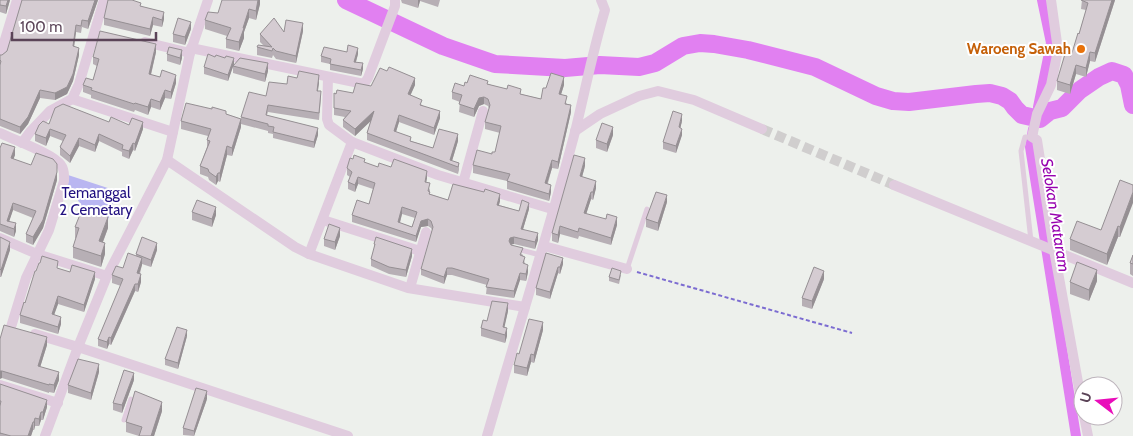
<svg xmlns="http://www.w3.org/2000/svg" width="1133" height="436" viewBox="0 0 1133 436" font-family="Cabin,sans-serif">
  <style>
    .green { fill: #b9b6f1 }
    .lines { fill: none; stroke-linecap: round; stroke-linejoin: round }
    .canal { stroke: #e180f1; stroke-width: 10 }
    .river { stroke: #e180f1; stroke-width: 18 }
    .street-tunnel { stroke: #d0cece; stroke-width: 10; stroke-dasharray: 10 5; stroke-linecap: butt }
    .path { stroke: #7c6cd1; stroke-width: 2; stroke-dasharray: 4 2.5; stroke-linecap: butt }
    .lane { stroke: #e0ccde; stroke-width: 5 }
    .street { stroke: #e0ccde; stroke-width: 10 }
    .wall { fill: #b7afb5; fill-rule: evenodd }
    .shaded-wall { fill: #958f93 }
    .building { fill: #d5ccd2; stroke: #958f93; fill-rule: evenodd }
    .food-dot { fill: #e8710a; stroke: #fff; stroke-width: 2 }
    .labels { text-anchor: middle; stroke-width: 4; stroke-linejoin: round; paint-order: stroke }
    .food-label { font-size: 15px; font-weight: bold; fill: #c56008; stroke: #fff; text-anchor: end }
    .park-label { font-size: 15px; fill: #211080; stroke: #fff }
    .water-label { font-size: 16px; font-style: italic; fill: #9703af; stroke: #fff }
  </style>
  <rect width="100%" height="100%" fill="#edf0ec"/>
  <path class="green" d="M 68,175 L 117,191 L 107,223 L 87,216 L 75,195 L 64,190 Z"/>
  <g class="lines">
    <g class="canal">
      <path d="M 1038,107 L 1051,43 L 1042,0"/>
      <path d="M 1033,129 L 1030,147 L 1076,436"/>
    </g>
    <path class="river" d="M 346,0 L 443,46 L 495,64 L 565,68 L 600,65 L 639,67 L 655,63 L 683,46 L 700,43 L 714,44 L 748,50 L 815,67 L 876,96 L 893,101 L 909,102 L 976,94 L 990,93 L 1002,96 L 1010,101 L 1015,108 L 1022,115 L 1040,119 L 1050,111 L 1062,108 L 1080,90 L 1099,77 L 1112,71 L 1124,75 L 1129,85 L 1133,105"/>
    <path class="street-tunnel" d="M 762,129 L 894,185"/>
    <path class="path" d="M 637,272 L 852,333"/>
    <g class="lane">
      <path d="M 1031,241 L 1021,151 L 1025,137 L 1032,137"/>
      <path d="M 517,249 L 540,255"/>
      <path d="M 627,269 L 647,209"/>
      <path d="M 124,420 L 131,399"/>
    </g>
    <g class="street">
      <path d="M 1051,0 L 1058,50 L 1051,85 L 1037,114 L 1032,137 L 1037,140 L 1054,250 L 1083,410"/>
      <path d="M 145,42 L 190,53"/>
      <path d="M 191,48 L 364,84 L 368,78 L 395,6 L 395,0"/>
      <path d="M 0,56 L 17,0"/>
      <path d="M 328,77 L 327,119 L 329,125 L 352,142 L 438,175 L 552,209"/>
      <path d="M 72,99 L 173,132"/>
      <path d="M 575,131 L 600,114 L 639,96 L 658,91 L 694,100 L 762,129"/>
      <path d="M 0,133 C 14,140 54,154 61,165 C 65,170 64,176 64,181 L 49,230 L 26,278 L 11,327"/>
      <path d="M 22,143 L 30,132 L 50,111 L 72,99 L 79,84 L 104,0"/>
      <path d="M 167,160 L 295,247 L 309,254 L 408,288 L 525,307"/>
      <path d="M 463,183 L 483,111"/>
      <path d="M 894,185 L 1133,283"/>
      <path d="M 323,220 L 420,251"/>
      <path d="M 0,238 L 37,254 L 107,276"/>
      <path d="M 544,246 L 627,269"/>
      <path d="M 309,254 L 352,142"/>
      <path d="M 410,288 L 426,232"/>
      <path d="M 35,334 L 78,347 L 348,436"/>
      <path d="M 0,385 L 58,403"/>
      <path d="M 1084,416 L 1088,436"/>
      <path d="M 45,436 L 78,347 L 107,276 L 167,160 L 190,53 L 208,0"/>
      <path d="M 487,436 C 516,335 548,234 575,132 C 585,91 593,50 605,10 L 601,0"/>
    </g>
  </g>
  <g class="wall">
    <path d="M 0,0 L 10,0 L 6,14 L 0,12 Z"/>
    <path d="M 22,0 L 98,0 L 88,29 L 82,27 L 81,33 L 76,32 L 74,47 L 79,55 L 73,81 L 67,94 L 55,100 L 40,98 L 28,124 L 20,134 L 0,126 L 0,55 L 2,55 L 7,51 Z"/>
    <path d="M 260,0 L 260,4 L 256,20 L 249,18 L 244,32 L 244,38 L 239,51 L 226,48 L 226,39 L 227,36 L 205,29 L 205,20 L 218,13 Z"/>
    <path d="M 401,0 L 440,0 L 438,7 L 420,1 L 418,8 L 402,3 Z"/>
    <path d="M 1082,0 L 1115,0 L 1095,62 L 1090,61 L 1086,77 L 1076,74 L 1070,94 L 1057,90 L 1057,81 L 1071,56 L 1079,34 L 1086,10 L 1081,9 Z"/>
    <path d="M 141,6 L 164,19 L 162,27 L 153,25 L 150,36 L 104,25 L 104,18 Z"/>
    <path d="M 191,29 L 185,45 L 173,42 L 173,34 Z"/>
    <path d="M 303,31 L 296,63 L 276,59 L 273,55 L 272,58 L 257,55 L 257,47 L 264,46 L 260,42 L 260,34 Z"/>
    <path d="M 156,52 L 151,75 L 176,83 L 171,99 L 165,98 L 160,110 L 151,107 L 148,115 L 135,110 L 134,112 L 91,98 L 91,95 L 83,92 L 83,85 L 93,80 L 97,66 L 93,64 L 93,57 Z"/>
    <path d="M 167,54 L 182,58 L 180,65 L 167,61 Z"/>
    <path d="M 358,54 L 356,62 L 363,69 L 361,76 L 330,70 L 330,64 L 321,62 L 321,56 Z"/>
    <path d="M 234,64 L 268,71 L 265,82 L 233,73 L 233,66 L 228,81 L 204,74 L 204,67 Z"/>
    <path d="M 297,78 L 319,82 L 318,91 L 321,98 L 319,120 L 268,112 L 267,115 L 318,135 L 314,148 L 273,138 L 273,134 L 268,133 L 268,131 L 241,124 L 241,127 L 232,156 L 227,155 L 220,182 L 218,181 L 216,185 L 209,180 L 208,177 L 200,174 L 200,166 L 207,147 L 207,140 L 208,136 L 181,129 L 181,121 L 226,114 L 241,119 L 241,117 L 266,96 Z"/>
    <path d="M 467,83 L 488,84 L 521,94 L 541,99 L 546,88 L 564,85 L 561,94 L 567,104 L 571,112 L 558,169 L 552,168 L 548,183 L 551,192 L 549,201 L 507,189 L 507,181 L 473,173 L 473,165 L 495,152 L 500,133 L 485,129 L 485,122 L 489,109 L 488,106 L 484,104 L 479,106 L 474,117 L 459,112 L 460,102 L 452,99 L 452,92 L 464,86 Z"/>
    <path d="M 415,85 L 410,95 L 422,105 L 440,118 L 434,135 L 399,122 L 396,132 L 411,141 L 433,148 L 458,141 L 452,161 L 459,163 L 459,170 L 458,174 L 367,140 L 367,133 L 371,120 L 355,136 L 343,127 L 343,120 L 345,117 L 334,115 L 334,93 L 353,93 Z"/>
    <path d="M 682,121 L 680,128 L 682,135 L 676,153 L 663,149 L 663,142 Z"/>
    <path d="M 109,122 L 129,125 L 143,129 L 135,151 L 133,150 L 129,159 L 122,156 L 122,152 L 99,141 L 95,152 L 79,146 L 70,163 L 60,155 L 60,147 L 63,141 L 50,136 L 46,146 L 35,141 L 35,134 L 49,124 Z"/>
    <path d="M 613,135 L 607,152 L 596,148 L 596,140 Z"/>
    <path d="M 0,148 L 15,155 L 13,159 L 57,180 L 43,228 L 33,245 L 26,242 L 26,234 L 33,218 L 13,210 L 9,221 L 16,231 L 14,237 L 0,231 Z"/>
    <path d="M 353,159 L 378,167 L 427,178 L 426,182 L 430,190 L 430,194 L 448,200 L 500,201 L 499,205 L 519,211 L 529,209 L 523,229 L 538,240 L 535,249 L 514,244 L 511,244 L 523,255 L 525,264 L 528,272 L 526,281 L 520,280 L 514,298 L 486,294 L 487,285 L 452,275 L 447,275 L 444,284 L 421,275 L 421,269 L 432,230 L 431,228 L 428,226 L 421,227 L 416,242 L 352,222 L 352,215 L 369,204 L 373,189 L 358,184 L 355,192 L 348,189 L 348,182 L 350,177 L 347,175 L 347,168 ZM 402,214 L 415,218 L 412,227 L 400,223 Z"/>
    <path d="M 585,166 L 582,177 L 596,188 L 593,200 L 591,199 L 586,214 L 617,225 L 611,245 L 579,236 L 578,239 L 560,234 L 558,243 L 552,241 L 552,233 Z"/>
    <path d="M 1133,185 L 1120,237 L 1118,237 L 1107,265 L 1070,250 L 1070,239 L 1101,230 Z"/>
    <path d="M 667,202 L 658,231 L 646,227 L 646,219 Z"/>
    <path d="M 192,212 L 216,215 L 212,227 L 192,220 Z"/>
    <path d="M 75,227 L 108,228 L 103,242 L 105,254 L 101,267 L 73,258 L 73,247 L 76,238 L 75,238 Z"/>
    <path d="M 340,236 L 335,250 L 324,246 L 324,239 Z"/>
    <path d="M 0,237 L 10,250 L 1,277 L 0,277 Z"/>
    <path d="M 374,244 L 412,256 L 406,277 L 389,274 L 371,266 L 371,259 L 374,250 Z"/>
    <path d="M 157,250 L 151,267 L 142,264 L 140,274 L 141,282 L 138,292 L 135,291 L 111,345 L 109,344 L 107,349 L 98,346 L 98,339 L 121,286 L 112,283 L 112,275 L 123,268 L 136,256 L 136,254 Z"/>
    <path d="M 546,253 L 563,264 L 560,274 L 558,273 L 550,299 L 536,295 L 536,288 Z"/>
    <path d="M 1133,255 L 1133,276 L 1130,274 L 1130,263 Z"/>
    <path d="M 58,269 L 95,279 L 84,312 L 58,304 L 54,314 L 61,324 L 58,334 L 20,323 L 20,315 L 25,303 Z"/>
    <path d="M 621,275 L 619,284 L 609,281 L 609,277 Z"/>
    <path d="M 824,279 L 812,309 L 802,306 L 802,298 Z"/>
    <path d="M 1097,281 L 1089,301 L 1070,294 L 1070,282 Z"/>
    <path d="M 508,311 L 504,327 L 507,336 L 505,343 L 481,336 L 481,328 L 487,321 Z"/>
    <path d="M 543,330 L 534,363 L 531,362 L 527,376 L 514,373 L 514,365 L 519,354 Z"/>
    <path d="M 187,336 L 178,369 L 165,365 L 165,359 Z"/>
    <path d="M 0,339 L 47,345 L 40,367 L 59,380 L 54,393 L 49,392 L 49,393 L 2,378 Z"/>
    <path d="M 99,372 L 91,400 L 68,393 L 68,385 Z"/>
    <path d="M 134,380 L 122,413 L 113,410 L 113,403 Z"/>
    <path d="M 0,384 L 47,407 L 43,420 L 41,420 L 39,426 L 35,426 L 34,430 L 33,430 L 31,436 L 0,436 Z"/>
    <path d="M 207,399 L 194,436 L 183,435 L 183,428 Z"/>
    <path d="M 162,411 L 154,436 L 139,436 L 126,432 L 126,422 Z"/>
  </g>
  <g class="shaded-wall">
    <path d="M 8,0 L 10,0 L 6,14 L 6,6 Z"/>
    <path d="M 95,0 L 98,0 L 88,29 L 88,21 Z"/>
    <path d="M 258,0 L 260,0 L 260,4 L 256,20 L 256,11 Z"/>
    <path d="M 418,0 L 420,0 L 420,1 L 418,8 Z"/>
    <path d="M 1112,0 L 1115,0 L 1095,62 L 1095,53 Z"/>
    <path d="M 249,9 L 249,18 L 244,32 L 244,38 L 239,51 L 239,42 Z"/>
    <path d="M 164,12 L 164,19 L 162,27 L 162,20 Z"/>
    <path d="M 153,17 L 153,25 L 150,36 L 150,29 Z"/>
    <path d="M 191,22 L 191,29 L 185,45 L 185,37 Z"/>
    <path d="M 303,23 L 303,31 L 296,63 L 296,56 Z"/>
    <path d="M 76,25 L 76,32 L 73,54 L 73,46 Z"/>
    <path d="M 156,44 L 156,52 L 149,82 L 149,74 Z"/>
    <path d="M 79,48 L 79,55 L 73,81 L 67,94 L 55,100 L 55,93 Z"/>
    <path d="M 358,48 L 358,54 L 354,68 L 354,62 Z"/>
    <path d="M 182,50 L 182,58 L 180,65 L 180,58 Z"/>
    <path d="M 1090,52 L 1090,61 L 1086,77 L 1086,68 Z"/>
    <path d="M 234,58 L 234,64 L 228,81 L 228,75 Z"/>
    <path d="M 268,63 L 268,71 L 265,82 L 265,74 Z"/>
    <path d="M 363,63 L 363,69 L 361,76 L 361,70 Z"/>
    <path d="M 1076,65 L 1076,74 L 1070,94 L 1070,85 Z"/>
    <path d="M 176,75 L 176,83 L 171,99 L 171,92 Z"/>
    <path d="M 319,75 L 319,82 L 317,97 L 317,91 Z"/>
    <path d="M 564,77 L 564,85 L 559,101 L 559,94 Z"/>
    <path d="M 415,78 L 415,85 L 408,101 L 408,94 Z"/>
    <path d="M 40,90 L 40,98 L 28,124 L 20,134 L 20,127 Z"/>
    <path d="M 165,90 L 165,98 L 160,110 L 160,102 Z"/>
    <path d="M 484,97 L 484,104 L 479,106 L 474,117 L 474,109 L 479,98 Z"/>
    <path d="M 151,99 L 151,107 L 148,115 L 148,107 Z"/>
    <path d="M 571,105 L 571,112 L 558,169 L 558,162 Z"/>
    <path d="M 374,111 L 374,118 L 355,136 L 355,129 Z"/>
    <path d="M 440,111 L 440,118 L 434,135 L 434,128 Z"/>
    <path d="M 682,114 L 682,121 L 679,134 L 679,127 Z"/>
    <path d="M 399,115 L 399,122 L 394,138 L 394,131 Z"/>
    <path d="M 241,119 L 241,127 L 232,156 L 232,148 Z"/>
    <path d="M 143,122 L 143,129 L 135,151 L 135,144 Z"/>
    <path d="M 613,127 L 613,135 L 607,152 L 607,144 Z"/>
    <path d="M 318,128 L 318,135 L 314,148 L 314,142 Z"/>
    <path d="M 50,129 L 50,136 L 46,146 L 46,138 Z"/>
    <path d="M 682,129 L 682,135 L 676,153 L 676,146 Z"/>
    <path d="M 99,134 L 99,141 L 95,152 L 95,145 Z"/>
    <path d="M 458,134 L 458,141 L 451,164 L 450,160 Z"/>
    <path d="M 79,138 L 79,146 L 70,163 L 70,156 Z"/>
    <path d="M 133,143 L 133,150 L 129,159 L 129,151 Z"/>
    <path d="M 227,146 L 227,155 L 220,182 L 220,173 Z"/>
    <path d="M 15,147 L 15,155 L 11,166 L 11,158 Z"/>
    <path d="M 585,158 L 585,166 L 580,184 L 580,176 Z"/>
    <path d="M 552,160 L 552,168 L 545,190 L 545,183 Z"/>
    <path d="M 427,171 L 427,178 L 425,189 L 425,182 Z"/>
    <path d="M 57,172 L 57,180 L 43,228 L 33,245 L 33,237 Z"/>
    <path d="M 218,173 L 218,181 L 216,185 L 216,177 Z"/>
    <path d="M 358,177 L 358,184 L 355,192 L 355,185 Z"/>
    <path d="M 596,181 L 596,188 L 593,200 L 593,192 Z"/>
    <path d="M 551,185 L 551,192 L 549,201 L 549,194 Z"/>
    <path d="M 591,192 L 591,199 L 584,221 L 584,213 Z"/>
    <path d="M 1133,192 L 1133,203 L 1120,237 L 1120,227 Z"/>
    <path d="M 500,194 L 500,201 L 497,211 L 497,205 Z"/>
    <path d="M 667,195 L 667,202 L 658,231 L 658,223 Z"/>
    <path d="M 13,203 L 13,210 L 7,228 L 7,221 Z"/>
    <path d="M 529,203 L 529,209 L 521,236 L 521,229 Z"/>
    <path d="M 216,207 L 216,215 L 212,227 L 212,219 Z"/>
    <path d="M 402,207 L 402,214 L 398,229 L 398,222 Z"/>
    <path d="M 108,217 L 108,228 L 99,252 L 99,241 Z"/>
    <path d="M 617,217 L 617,225 L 611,245 L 611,238 Z"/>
    <path d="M 428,219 L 428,226 L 421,227 L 416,242 L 416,236 L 421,221 Z"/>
    <path d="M 16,223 L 16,231 L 14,237 L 14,229 Z"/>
    <path d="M 560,226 L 560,234 L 558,243 L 558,235 Z"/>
    <path d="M 1118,226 L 1118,237 L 1107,265 L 1107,254 Z"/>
    <path d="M 340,228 L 340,236 L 335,250 L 335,242 Z"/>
    <path d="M 538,233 L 538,240 L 535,249 L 535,242 Z"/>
    <path d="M 514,237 L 514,244 L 510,245 L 509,241 L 510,238 Z"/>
    <path d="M 10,242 L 10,250 L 1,277 L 1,270 Z"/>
    <path d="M 105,243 L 105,254 L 101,267 L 101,256 Z"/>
    <path d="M 157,243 L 157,250 L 151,267 L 151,260 Z"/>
    <path d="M 412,249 L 412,256 L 406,277 L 406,270 Z"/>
    <path d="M 142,258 L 142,265 L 137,280 L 137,273 Z"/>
    <path d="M 563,258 L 563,264 L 560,274 L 560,267 Z"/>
    <path d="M 528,265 L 528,272 L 526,281 L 526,274 Z"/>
    <path d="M 558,267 L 558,273 L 550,299 L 550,292 Z"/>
    <path d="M 447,268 L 447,275 L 444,284 L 444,277 Z"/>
    <path d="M 1097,270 L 1097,281 L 1089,301 L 1089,290 Z"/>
    <path d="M 824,271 L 824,279 L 812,309 L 812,301 Z"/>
    <path d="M 95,272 L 95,279 L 84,312 L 84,305 Z"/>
    <path d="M 520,273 L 520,280 L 514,298 L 514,291 Z"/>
    <path d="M 141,274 L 141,282 L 138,292 L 138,284 Z"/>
    <path d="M 135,284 L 135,291 L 111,345 L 111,338 Z"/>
    <path d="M 58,296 L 58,304 L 52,321 L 52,314 Z"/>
    <path d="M 508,303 L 508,311 L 503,334 L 503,327 Z"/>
    <path d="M 61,317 L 61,324 L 58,334 L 58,327 Z"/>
    <path d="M 543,322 L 543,330 L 534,363 L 534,355 Z"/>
    <path d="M 507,328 L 507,336 L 505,343 L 505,335 Z"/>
    <path d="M 187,330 L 187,336 L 178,369 L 178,363 Z"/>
    <path d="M 47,337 L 47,345 L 38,374 L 38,366 Z"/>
    <path d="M 109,337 L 109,344 L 107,349 L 107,342 Z"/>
    <path d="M 531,354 L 531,362 L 527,376 L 527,368 Z"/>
    <path d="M 99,364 L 99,372 L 91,400 L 91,393 Z"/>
    <path d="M 0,371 L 2,371 L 2,378 L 0,379 Z"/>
    <path d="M 59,372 L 59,380 L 54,393 L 54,385 Z"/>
    <path d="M 134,373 L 134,380 L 122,413 L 122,405 Z"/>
    <path d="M 207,391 L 207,399 L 194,436 L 194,431 Z"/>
    <path d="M 47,400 L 47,407 L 43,420 L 43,412 Z"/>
    <path d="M 162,402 L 162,411 L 154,436 L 151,436 Z"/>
    <path d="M 41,412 L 41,420 L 39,426 L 39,419 Z"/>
    <path d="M 35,418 L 35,426 L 34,430 L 34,422 Z"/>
    <path d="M 33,422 L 33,430 L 31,436 L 28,436 Z"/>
  </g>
  <g class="building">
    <path d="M 0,0 L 8,0 L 6,6 L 0,5 Z"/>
    <path d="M 22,0 L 95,0 L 88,21 L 82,20 L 81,26 L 76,25 L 73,46 L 79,48 L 73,74 L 67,87 L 55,93 L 40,90 L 28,117 L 20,127 L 0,119 L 0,65 L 1,61 L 0,60 L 0,55 L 2,55 L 7,51 Z"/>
    <path d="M 108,0 L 132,0 L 141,3 L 140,6 L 164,12 L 162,20 L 153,17 L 150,29 L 104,18 Z"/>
    <path d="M 222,0 L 258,0 L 256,11 L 249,9 L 243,28 L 244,28 L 239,42 L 226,39 L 231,28 L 205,20 L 208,12 L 218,13 Z"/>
    <path d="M 1081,0 L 1112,0 L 1095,53 L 1090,52 L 1086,68 L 1076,65 L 1070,85 L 1057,81 L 1065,54 L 1071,56 L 1078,33 L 1079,34 L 1088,3 Z"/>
    <path d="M 178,18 L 191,22 L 185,37 L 173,34 Z"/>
    <path d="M 274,18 L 284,32 L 286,20 L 303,23 L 296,56 L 276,51 L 273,48 L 272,51 L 257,47 L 258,45 L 272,47 L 260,34 Z"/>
    <path d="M 100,31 L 156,44 L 149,74 L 160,77 L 162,70 L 176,75 L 171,92 L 165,90 L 160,102 L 151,99 L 148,107 L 135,103 L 134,104 L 91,90 L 92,88 L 83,85 L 86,78 L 93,80 L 99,59 L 93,57 Z"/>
    <path d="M 348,45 L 358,48 L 354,62 L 363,63 L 361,70 L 330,64 L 331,59 L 321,56 L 324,47 L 347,52 Z"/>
    <path d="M 169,47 L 182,50 L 180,58 L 167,54 Z"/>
    <path d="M 208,54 L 215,57 L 216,55 L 225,58 L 226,56 L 234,58 L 228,75 L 204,67 Z"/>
    <path d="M 240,58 L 268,63 L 265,74 L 233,66 Z"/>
    <path d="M 389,67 L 415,78 L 408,94 L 422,100 L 420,105 L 440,111 L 434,128 L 399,115 L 394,131 L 411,137 L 410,141 L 433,148 L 439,129 L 458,134 L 450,160 L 459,163 L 458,167 L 367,133 L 374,111 L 355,129 L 343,120 L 351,111 L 334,108 L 334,93 L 336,94 L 337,90 L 353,93 L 356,83 L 371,86 L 380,68 L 387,71 Z"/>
    <path d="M 299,71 L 319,75 L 317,91 L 321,91 L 319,113 L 268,105 L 266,115 L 318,128 L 314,142 L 273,132 L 274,127 L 268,126 L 268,124 L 241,117 L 249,92 L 266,96 L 269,82 L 287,84 L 288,76 L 297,78 Z"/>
    <path d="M 551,73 L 564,77 L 559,94 L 567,96 L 565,104 L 571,105 L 558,162 L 552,160 L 545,183 L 551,185 L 549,194 L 507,181 L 510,174 L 473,165 L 477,150 L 492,154 L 492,152 L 495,152 L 501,126 L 485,122 L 490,105 L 488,99 L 484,97 L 479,98 L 474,109 L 459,104 L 462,95 L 452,92 L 455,83 L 464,86 L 465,82 L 467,83 L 470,75 L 488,81 L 487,84 L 507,89 L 508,85 L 521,89 L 520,94 L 541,99 L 543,88 L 546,88 Z"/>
    <path d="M 186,103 L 212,109 L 212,107 L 226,111 L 226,114 L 241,119 L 232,148 L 227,146 L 220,173 L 218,173 L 216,177 L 209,172 L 208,169 L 200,166 L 210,141 L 207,140 L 211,129 L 181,121 Z"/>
    <path d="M 63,104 L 109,122 L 111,117 L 129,125 L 132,118 L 143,122 L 135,144 L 133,143 L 129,151 L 122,149 L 123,145 L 99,134 L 95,145 L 79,138 L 70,156 L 60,147 L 66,135 L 50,129 L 46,138 L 35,134 L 39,125 L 43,121 L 49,124 L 55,108 Z"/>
    <path d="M 673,111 L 682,114 L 679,127 L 682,129 L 676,146 L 663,142 Z"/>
    <path d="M 602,123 L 613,127 L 607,144 L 596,140 Z"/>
    <path d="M 2,143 L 15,147 L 11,158 L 31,165 L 36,153 L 53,159 L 57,164 L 57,172 L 43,220 L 33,237 L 26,234 L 36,211 L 13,203 L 7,221 L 16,223 L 14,229 L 0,224 L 0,148 Z"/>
    <path d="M 354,155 L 365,159 L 364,162 L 378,167 L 379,163 L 391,167 L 394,159 L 427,171 L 425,182 L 430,183 L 428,191 L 430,192 L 429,194 L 448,200 L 453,184 L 484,192 L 485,189 L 500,194 L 497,205 L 519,211 L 522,200 L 529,203 L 521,229 L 538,233 L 535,242 L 514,237 L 510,238 L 509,241 L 511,245 L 523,248 L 520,255 L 525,257 L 523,263 L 528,265 L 526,274 L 520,273 L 514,291 L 486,287 L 489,279 L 452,268 L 447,268 L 444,277 L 421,269 L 433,227 L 431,221 L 428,219 L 421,221 L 416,236 L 352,215 L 357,200 L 369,204 L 375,183 L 358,177 L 355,185 L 348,182 L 352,172 L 347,168 L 350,158 L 353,159 ZM 402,207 L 417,212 L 412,227 L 398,222 Z"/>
    <path d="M 574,155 L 585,158 L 580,176 L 596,181 L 593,192 L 591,192 L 584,213 L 606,219 L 607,214 L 617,217 L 611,238 L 579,228 L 578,232 L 560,226 L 558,235 L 552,233 Z"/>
    <path d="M 1120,180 L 1133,185 L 1133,192 L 1120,227 L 1118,226 L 1107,254 L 1070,239 L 1077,221 L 1101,230 Z"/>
    <path d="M 656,192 L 667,195 L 658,223 L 646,219 Z"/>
    <path d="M 197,200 L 216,207 L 212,219 L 192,212 Z"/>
    <path d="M 83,207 L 108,217 L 99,241 L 105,243 L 101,256 L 73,247 L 79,228 L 75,227 Z"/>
    <path d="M 329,224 L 340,228 L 335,242 L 324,239 Z"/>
    <path d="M 0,237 L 10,242 L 1,270 L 0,269 Z"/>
    <path d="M 142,237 L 157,243 L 151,260 L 136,254 Z"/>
    <path d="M 376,237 L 412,249 L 406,270 L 389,267 L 371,259 L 375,244 L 374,244 Z"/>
    <path d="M 128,253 L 142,258 L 137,273 L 141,274 L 138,284 L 135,284 L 111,338 L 109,337 L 107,342 L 98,339 L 123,279 L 112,275 L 116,266 L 123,268 Z"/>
    <path d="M 546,253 L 563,258 L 560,267 L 558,267 L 550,292 L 536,288 Z"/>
    <path d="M 1133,255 L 1133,264 L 1130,263 Z"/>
    <path d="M 42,256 L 58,261 L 57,268 L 70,272 L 72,265 L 95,272 L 84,305 L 58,296 L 52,314 L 61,317 L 58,327 L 20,315 L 24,302 L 25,303 L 35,271 L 36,271 L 39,263 L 40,263 Z"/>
    <path d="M 1077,262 L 1097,270 L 1089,290 L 1070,282 Z"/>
    <path d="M 814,267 L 824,271 L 812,301 L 802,298 Z"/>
    <path d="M 612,268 L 621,271 L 619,280 L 609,277 Z"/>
    <path d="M 492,301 L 508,303 L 503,327 L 507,328 L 505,335 L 481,328 L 483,320 L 487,321 Z"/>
    <path d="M 529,319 L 543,322 L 534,355 L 531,354 L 527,368 L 514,365 L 517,353 L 519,354 Z"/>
    <path d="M 4,325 L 47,337 L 38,366 L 59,372 L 54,385 L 49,384 L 49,385 L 2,371 L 0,371 L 0,339 Z"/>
    <path d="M 177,327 L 187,330 L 178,363 L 165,359 Z"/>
    <path d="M 78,359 L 99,364 L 91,393 L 68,385 Z"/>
    <path d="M 124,370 L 134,373 L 122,405 L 113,403 Z"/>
    <path d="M 0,384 L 47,400 L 43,412 L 41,412 L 39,419 L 35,418 L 34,422 L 33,422 L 28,436 L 11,436 L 0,433 L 0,434 L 0,406 L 1,401 L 0,401 Z"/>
    <path d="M 196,388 L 207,391 L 194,431 L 183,428 Z"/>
    <path d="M 135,391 L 162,402 L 151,436 L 139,436 L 142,427 L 126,422 Z"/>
  </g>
  <circle class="food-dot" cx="1081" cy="49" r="5"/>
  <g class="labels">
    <g class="food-label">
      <text x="1071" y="54">Waroeng Sawah</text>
    </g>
    <g class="park-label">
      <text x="96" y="198">Temanggal<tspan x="96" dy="17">2 Cemetary</tspan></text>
    </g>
    <g class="water-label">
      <text transform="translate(1056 215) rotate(81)" y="6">Selokan Mataram</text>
    </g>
  </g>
  <g transform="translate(1098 401) rotate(286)"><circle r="24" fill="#ffffff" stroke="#bdb4bc"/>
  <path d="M0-4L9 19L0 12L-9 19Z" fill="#e90dba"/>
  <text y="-8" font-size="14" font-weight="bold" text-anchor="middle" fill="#5b4458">U</text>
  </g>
  <path d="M12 32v8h144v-8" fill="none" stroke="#5b4458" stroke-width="2.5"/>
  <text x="20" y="32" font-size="15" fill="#5b4458" stroke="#ffffff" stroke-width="4" paint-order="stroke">100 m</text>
</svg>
